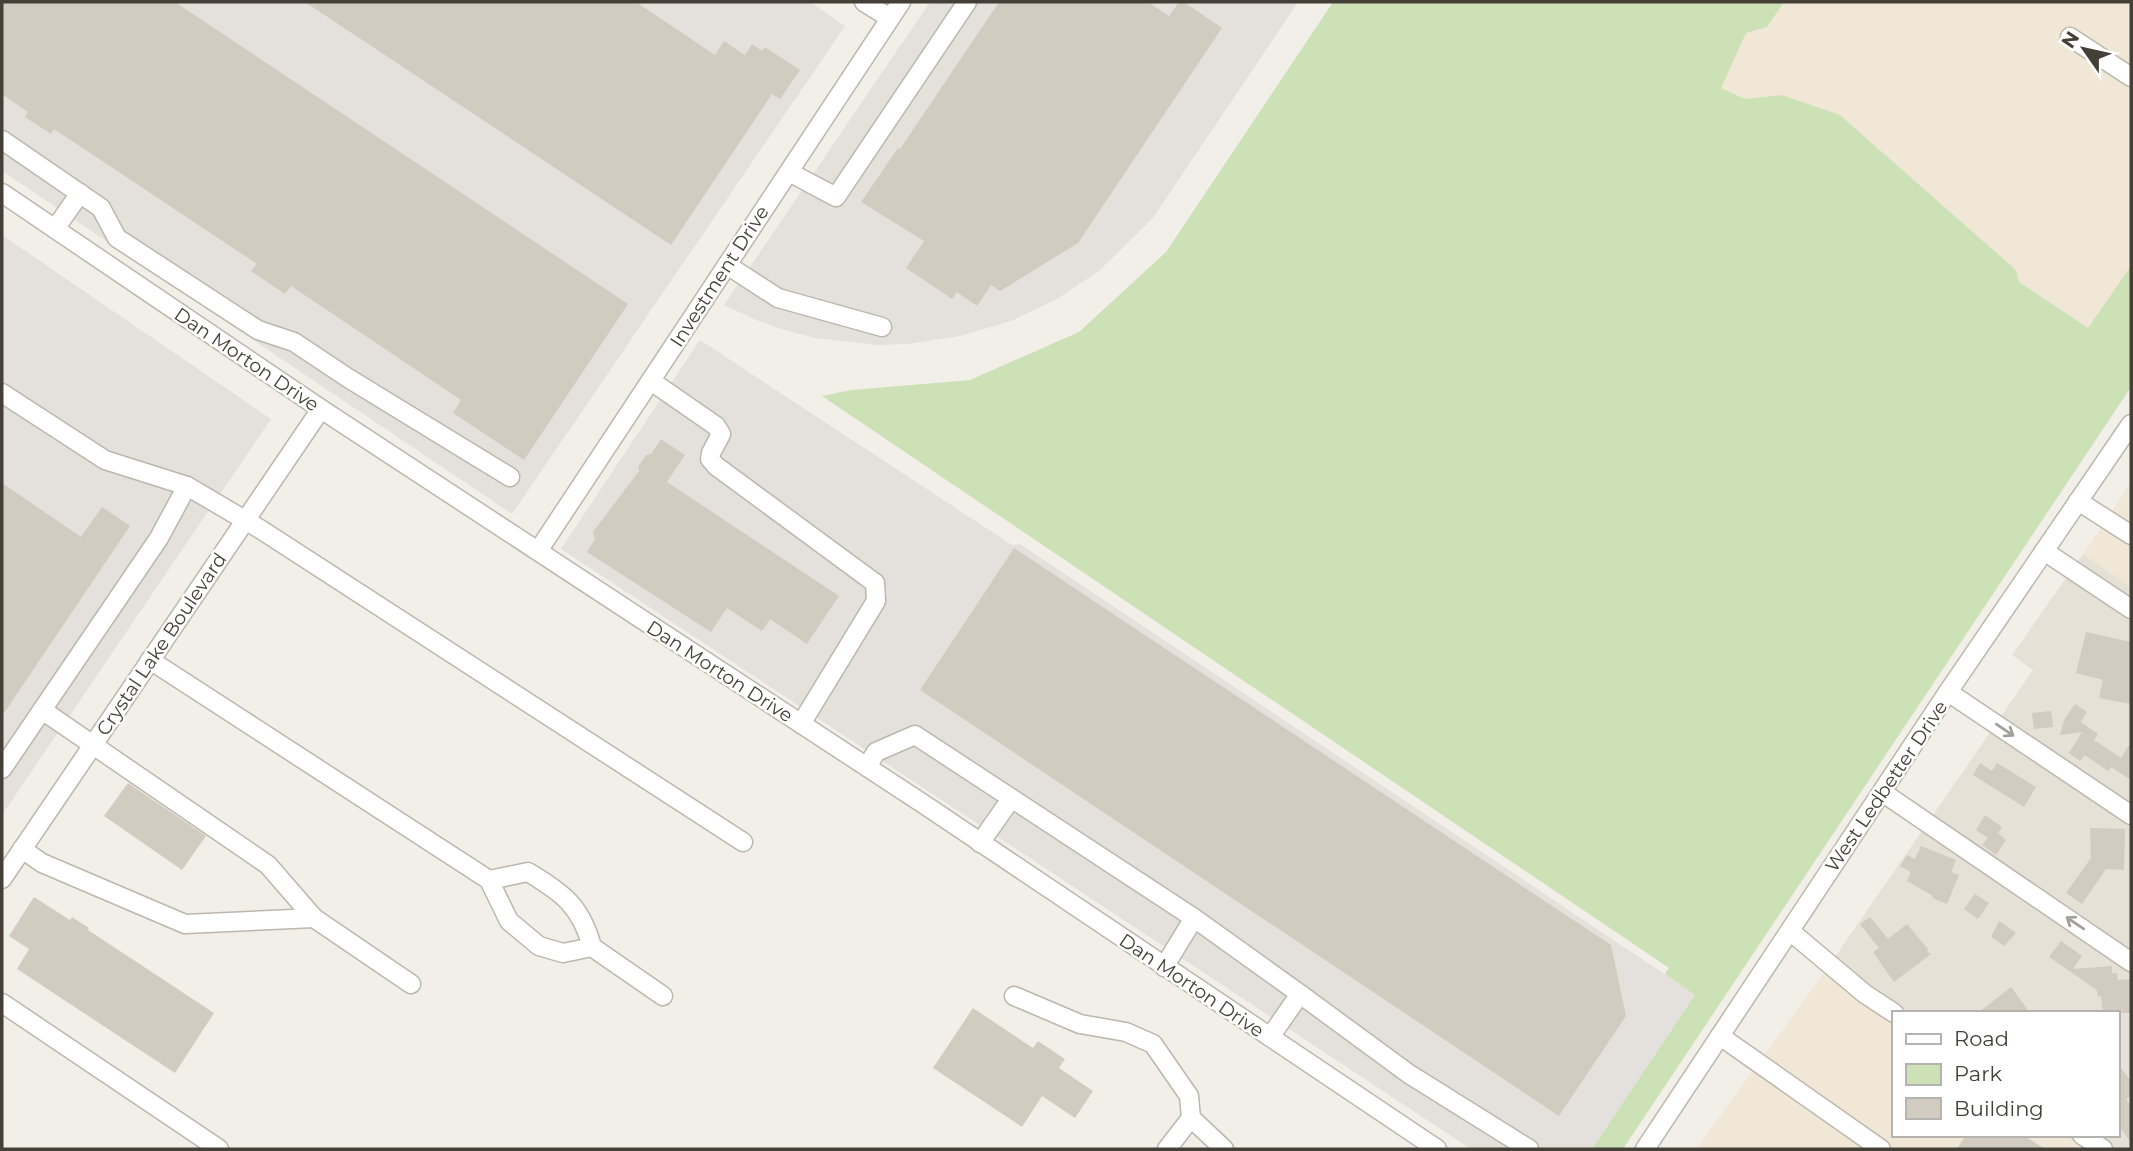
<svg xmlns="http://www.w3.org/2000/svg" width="2133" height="1151" viewBox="0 0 2133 1151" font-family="Montserrat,sans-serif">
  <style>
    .residential { fill: #e5e1d7 }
    .commercial { fill: #f1e7d6 }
    .industrial { fill: #e4e1dd }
    .green { fill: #cce1b6 }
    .building { fill: #d2cbbf }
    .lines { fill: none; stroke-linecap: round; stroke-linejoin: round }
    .minor-casing { stroke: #bcb7ac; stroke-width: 21 }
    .minor { stroke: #fff; stroke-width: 18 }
    .oneway { stroke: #a2a09c }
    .labels { text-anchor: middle; stroke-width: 5; stroke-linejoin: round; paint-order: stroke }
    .street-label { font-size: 19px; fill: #444038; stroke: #fff }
  </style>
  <rect width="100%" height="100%" fill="#f2efe8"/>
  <path class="residential" d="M 2083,554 L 2131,587 L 2131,1149 L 2084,1149 L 2063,1135 L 2117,1135 L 2117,1013 L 1893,1013 L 1893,1020 L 1824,973 L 2033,670 L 2012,655 Z"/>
  <g class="commercial">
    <path d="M 1784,2 L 2131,2 L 2131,266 L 2089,329 L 2019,282 L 2016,270 L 1840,115 L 1782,95 L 1745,99 L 1720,88 L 1746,33 L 1767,27 Z"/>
    <path d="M 2131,483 L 2131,587 L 2083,554 Z"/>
    <path d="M 1824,973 L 1893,1020 L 1893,1135 L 2063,1135 L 2084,1149 L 1696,1149 Z"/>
  </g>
  <g class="industrial">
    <path d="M 2,2 L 810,2 L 845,26 L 512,514 L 2,171 Z"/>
    <path d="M 930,2 L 1298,2 L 1153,218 L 1099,271 L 1057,299 L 1011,321 L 960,336 L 908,344 L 877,345 L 815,338 L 785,330 L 756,320 L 724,305 Z"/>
    <path d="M 2,235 L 271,419 L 2,815 Z"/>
    <path d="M 700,340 L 1012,545 L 1020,544 L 1696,995 L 1592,1149 L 1471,1149 L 561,549 Z"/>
  </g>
  <path class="green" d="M 1333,2 L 1784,2 L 1767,27 L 1746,33 L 1721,88 L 1745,99 L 1782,95 L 1840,115 L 2016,270 L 2019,282 L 2088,328 L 2131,266 L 2131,387 L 1623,1149 L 1592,1149 L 1695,995 L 1665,974 L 1669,968 L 822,396 L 852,390 L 970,380 L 1079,332 L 1166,252 Z"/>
  <g class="building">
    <path d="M 2,2 L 175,2 L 628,304 L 524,460 L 453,413 L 461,400 L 291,286 L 285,294 L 251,271 L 257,264 L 54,129 L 51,134 L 25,117 L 28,112 L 2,94 Z"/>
    <path d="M 305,2 L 636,2 L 715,55 L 724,41 L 745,55 L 752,44 L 762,51 L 765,47 L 800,70 L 780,99 L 772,94 L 671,245 Z"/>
    <path d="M 999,2 L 1148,2 L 1169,16 L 1179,2 L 1184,2 L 1222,28 L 1078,243 L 1000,291 L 991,285 L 977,306 L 957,292 L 952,299 L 906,268 L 924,241 L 861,202 L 898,148 L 900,149 Z"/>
    <path d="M 661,439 L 685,455 L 667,482 L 839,596 L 807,644 L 770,619 L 762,631 L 727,608 L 711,632 L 587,552 L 595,539 L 593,532 L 639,471 L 638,467 L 646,455 L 651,454 Z"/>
    <path d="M 2,483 L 81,537 L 102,507 L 130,526 L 2,716 Z"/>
    <path d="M 1014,548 L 1611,945 L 1626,1016 L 1559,1116 L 920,690 Z"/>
    <path d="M 2086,632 L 2131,642 L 2131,704 L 2099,698 L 2103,680 L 2076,673 Z"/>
    <path d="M 2075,704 L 2087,712 L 2081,722 L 2098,734 L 2094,740 L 2121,758 L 2131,742 L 2131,780 L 2111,767 L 2108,771 L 2085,755 L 2080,761 L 2069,753 L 2082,732 L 2060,735 L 2064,720 Z"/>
    <path d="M 2051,711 L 2053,727 L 2034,729 L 2032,713 Z"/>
    <path d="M 1980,763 L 1992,771 L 1997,763 L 2036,787 L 2024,807 L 1973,775 Z"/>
    <path d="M 128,783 L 206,836 L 182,870 L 104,816 Z"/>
    <path d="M 1985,815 L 2002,827 L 1998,833 L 2006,840 L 1996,855 L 1982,845 L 1988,838 L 1976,830 Z"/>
    <path d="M 2090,828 L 2125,829 L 2124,870 L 2106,869 L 2082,904 L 2066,893 L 2091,858 Z"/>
    <path d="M 1921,846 L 1956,860 L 1951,872 L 1959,875 L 1947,904 L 1932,898 L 1933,896 L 1907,881 L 1911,872 L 1900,866 L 1907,855 L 1915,859 Z"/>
    <path d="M 1975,894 L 1989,903 L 1978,919 L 1964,909 Z"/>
    <path d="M 34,897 L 70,920 L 72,917 L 89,928 L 88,930 L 214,1013 L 175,1073 L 17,969 L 29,949 L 9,936 Z"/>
    <path d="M 1870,917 L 1888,939 L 1907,924 L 1928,949 L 1927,952 L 1931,954 L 1894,982 L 1873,952 L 1879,948 L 1860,924 Z"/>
    <path d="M 1999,921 L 2016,933 L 2004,946 L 1991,937 Z"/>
    <path d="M 2061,941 L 2082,956 L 2073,969 L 2112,966 L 2112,973 L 2117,973 L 2118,980 L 2131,979 L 2131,1013 L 2103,1013 L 2101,996 L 2098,997 L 2097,990 L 2049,957 Z"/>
    <path d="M 2011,987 L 2030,1013 L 1978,1013 Z"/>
    <path d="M 973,1008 L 1033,1048 L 1038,1041 L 1065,1059 L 1059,1068 L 1093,1091 L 1075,1118 L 1042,1096 L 1022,1127 L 933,1068 Z"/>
    <path d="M 2117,1063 L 2131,1081 L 2131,1095 L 2126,1099 L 2131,1106 L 2131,1142 L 2117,1124 Z"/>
    <path d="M 1966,1135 L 2023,1135 L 2045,1149 L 1957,1149 Z"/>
  </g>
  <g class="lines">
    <defs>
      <g id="minor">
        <path d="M 864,2 L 890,18"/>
        <path d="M 2070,37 L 2131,77"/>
        <path d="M 2,140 L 101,208 L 117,238 L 258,330 L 294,342 L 348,378 L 510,477"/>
        <path d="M 789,172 L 836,197 L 967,2"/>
        <path d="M 2,193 L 321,409 L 925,805 L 1437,1149"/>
        <path d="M 55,229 L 80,193"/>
        <path d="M 727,265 L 778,298 L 882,327"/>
        <path d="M 651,381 L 716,426 L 721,434 L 711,453 L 710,459 L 716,466 L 875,583 L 876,601 L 801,724"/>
        <path d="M 2,393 L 105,460 L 187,486 L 260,529 L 743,842"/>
        <path d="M 2078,501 L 2131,535"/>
        <path d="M 538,551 L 901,2"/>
        <path d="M 2044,551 L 2131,609"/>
        <path d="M 150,660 L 489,880 L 509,921 L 539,946 L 563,953 L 592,947 C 581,906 563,893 528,872 L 489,880"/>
        <path d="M 1948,692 L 2131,815"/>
        <path d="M 42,710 L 268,865 L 314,918 L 411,984"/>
        <path d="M 867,767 L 876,752 L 915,735 L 1194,918 L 1164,967"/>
        <path d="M 2,769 L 159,538 L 187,486"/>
        <path d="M 1882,792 L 2131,962"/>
        <path d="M 980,843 L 1011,799"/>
        <path d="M 22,849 L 42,863 L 185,924 L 314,918"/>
        <path d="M 2,879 L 321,409"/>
        <path d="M 1194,918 L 1300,994 L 1270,1037"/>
        <path d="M 1790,931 L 1865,994 L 1894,1013"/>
        <path d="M 592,947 L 663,996"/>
        <path d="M 1300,994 L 1409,1074 L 1529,1149"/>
        <path d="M 1014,996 L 1080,1024 L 1126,1032 L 1153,1044 L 1189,1096 L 1191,1118 L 1167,1149"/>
        <path d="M 2,1003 L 219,1149"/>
        <path d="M 1720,1036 L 1881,1149"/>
        <path d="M 1191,1118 L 1224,1149"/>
        <path d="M 2082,1135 L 2103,1149"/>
        <path d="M 1645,1149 L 1948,692 L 2131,424"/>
      </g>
    </defs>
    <use href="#minor" class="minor-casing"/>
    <use href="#minor" class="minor"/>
  </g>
  <defs><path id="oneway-shaft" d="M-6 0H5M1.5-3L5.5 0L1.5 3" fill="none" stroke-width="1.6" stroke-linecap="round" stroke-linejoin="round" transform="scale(1.75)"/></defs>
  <g class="oneway">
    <use href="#oneway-shaft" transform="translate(2005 730) rotate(34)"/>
    <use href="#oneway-shaft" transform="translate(2075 923) rotate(-146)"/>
  </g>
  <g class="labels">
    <g class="street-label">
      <text transform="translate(719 276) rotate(-57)" y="7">Investment Drive</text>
      <text transform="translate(247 359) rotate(34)" y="7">Dan Morton Drive</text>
      <text transform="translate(161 644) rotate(-56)" y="7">Crystal Lake Boulevard</text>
      <text transform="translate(720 671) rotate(33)" y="7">Dan Morton Drive</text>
      <text transform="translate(1886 786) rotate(-56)" y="7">West Ledbetter Drive</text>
      <text transform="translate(1192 985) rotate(34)" y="7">Dan Morton Drive</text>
    </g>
  </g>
  <rect width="2133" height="1151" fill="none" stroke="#444038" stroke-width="7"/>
  <rect x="1892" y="1011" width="228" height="126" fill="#ffffff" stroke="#b4b3af" stroke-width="2"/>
  <rect x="1906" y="1034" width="35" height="10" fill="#ffffff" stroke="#b4b3af" stroke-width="2"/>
  <text x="1954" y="1046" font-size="21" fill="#444038">Road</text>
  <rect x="1906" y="1064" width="35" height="21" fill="#cce1b6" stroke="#b4b3af" stroke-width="2"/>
  <text x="1954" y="1081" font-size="21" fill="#444038">Park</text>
  <rect x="1906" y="1098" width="35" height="21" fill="#d2cbbf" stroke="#b4b3af" stroke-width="2"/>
  <text x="1954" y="1116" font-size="21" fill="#444038">Building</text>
  <g transform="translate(2084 49) rotate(304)" stroke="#ffffff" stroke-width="5" paint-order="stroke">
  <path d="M0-5L12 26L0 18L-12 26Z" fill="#444038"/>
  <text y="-10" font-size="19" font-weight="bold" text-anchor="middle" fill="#444038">N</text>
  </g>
</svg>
